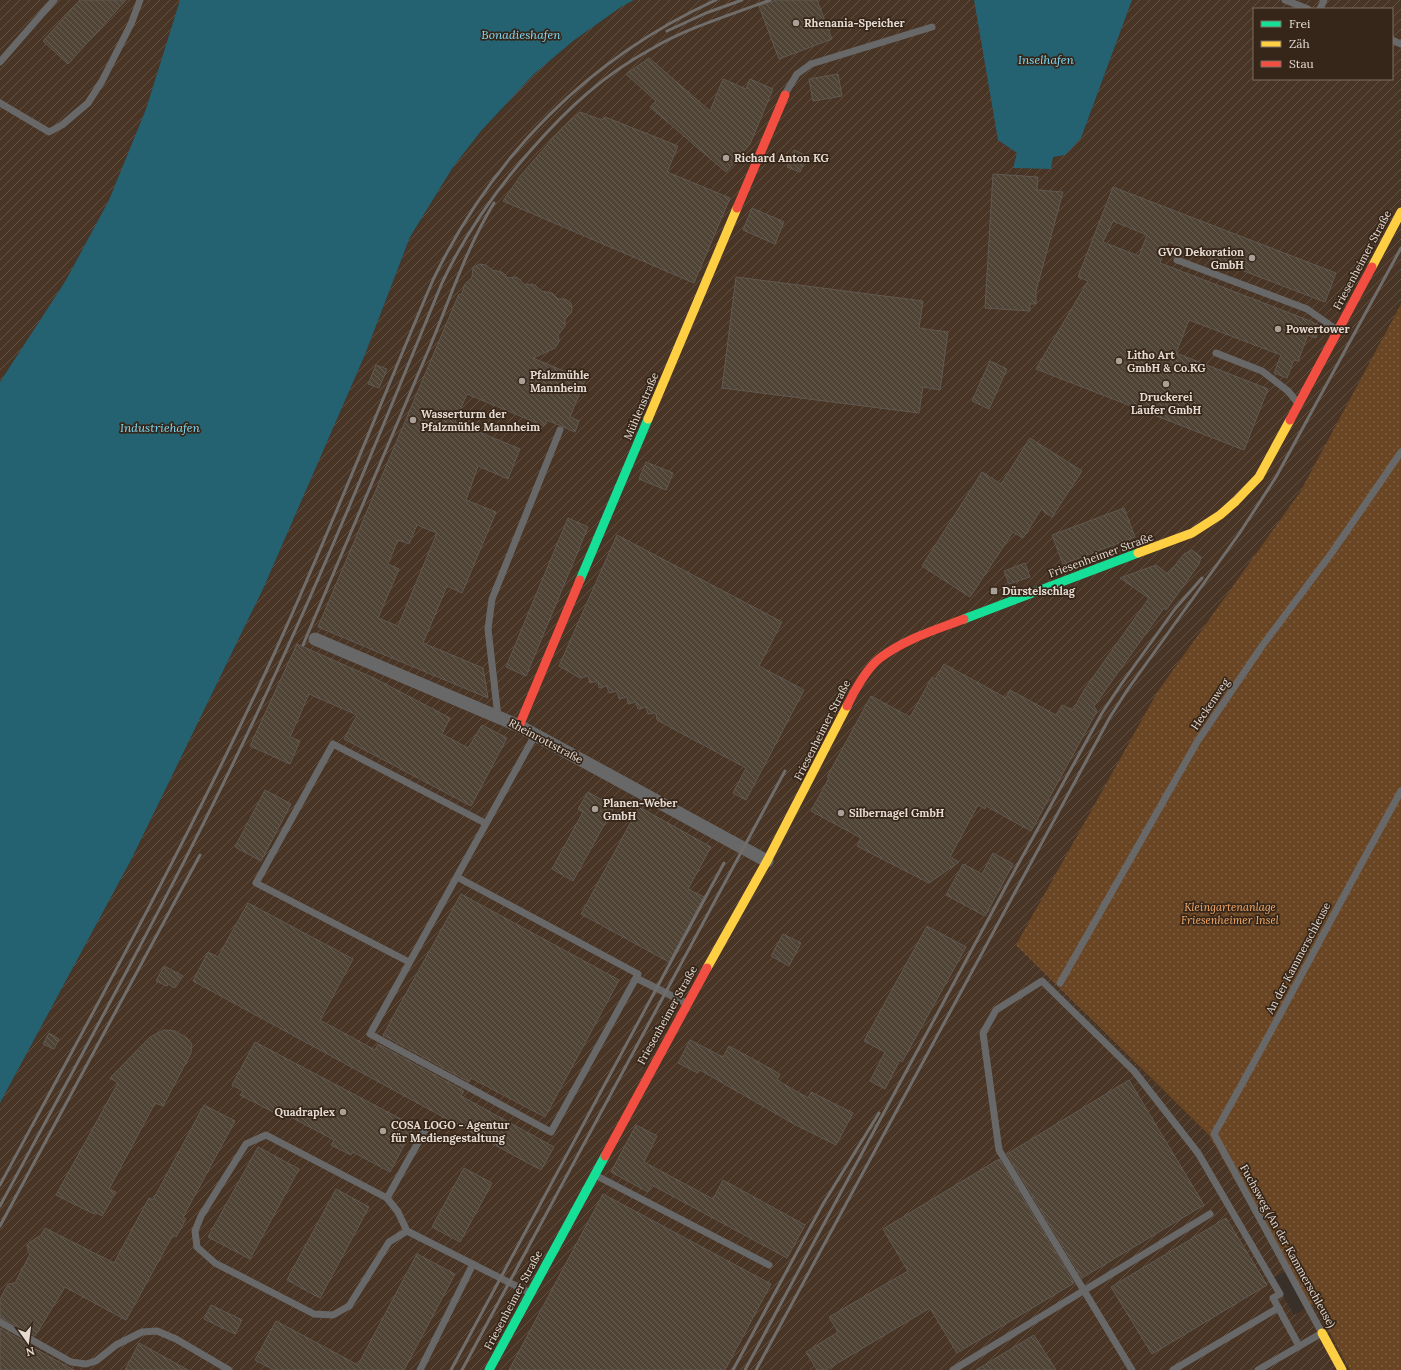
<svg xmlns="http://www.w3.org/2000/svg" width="1401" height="1370" viewBox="0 0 1401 1370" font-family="Lora,serif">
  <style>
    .industrial { fill: url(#industrial-furrows); fill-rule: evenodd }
    .park { fill: url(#park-dots) }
    .water { fill: #246272 }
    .building { fill: url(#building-back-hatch); stroke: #605952; fill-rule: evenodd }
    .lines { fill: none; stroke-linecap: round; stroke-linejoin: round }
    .lane { stroke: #686868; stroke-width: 7 }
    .street { stroke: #686868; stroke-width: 13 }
    .fast { stroke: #16e098; stroke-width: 9 }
    .slow { stroke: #ffcf43; stroke-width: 9 }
    .jam { stroke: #f24e42; stroke-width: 9 }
    .rail { stroke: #706d6a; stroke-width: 3 }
    .poi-dot { fill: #a9a097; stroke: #362619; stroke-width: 1.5 }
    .labels { text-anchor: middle; stroke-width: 3.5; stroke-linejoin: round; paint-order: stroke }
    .poi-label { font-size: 11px; font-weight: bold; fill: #e5dbd2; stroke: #362619; text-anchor: start }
    .street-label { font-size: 11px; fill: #e5dbd2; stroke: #362619 }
    .park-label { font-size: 11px; font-style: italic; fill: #f8ad6b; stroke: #362619 }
    .water-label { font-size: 12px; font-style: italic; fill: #7fddf9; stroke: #362619 }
  </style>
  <defs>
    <pattern id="industrial-furrows" width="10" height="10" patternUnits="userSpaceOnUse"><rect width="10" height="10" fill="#493525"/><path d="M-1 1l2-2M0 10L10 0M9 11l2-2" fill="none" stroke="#635244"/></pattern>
    <pattern id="park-dots" width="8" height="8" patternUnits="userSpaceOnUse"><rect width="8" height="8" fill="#694523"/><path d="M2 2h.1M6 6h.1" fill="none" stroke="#7e5f42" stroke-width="1.8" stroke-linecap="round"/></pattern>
    <pattern id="building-back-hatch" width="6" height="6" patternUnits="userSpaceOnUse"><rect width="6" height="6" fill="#504436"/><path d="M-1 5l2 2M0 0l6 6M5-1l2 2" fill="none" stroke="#695e52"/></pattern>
  </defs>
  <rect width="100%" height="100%" fill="#393129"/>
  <g class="industrial">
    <path d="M 0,0 L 180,0 L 146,109 L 109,200 L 66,280 L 0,382 Z"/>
    <path d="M 634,0 L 974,0 L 1018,153 L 1013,168 L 1051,168 L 1053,157 L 1081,138 L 1132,0 L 1401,0 L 1401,304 L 1300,492 L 1158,691 L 1086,1015 L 1209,1135 L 1286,1271 L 1273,1278 L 1294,1315 L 1314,1304 L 1350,1370 L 0,1370 L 0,1103 L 131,860 L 263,589 L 364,357 L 410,237 L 453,167 L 481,131 L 534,74 L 573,41 L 621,7 ZM 1254,9 L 1392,9 L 1392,79 L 1254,79 Z"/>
  </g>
  <path class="park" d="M 1401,304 L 1401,1370 L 1350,1370 L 1314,1304 L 1309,1307 L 1286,1271 L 1209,1135 L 1016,945 L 1158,691 L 1300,492 Z"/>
  <g class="water">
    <path d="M 180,0 L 634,0 L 621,7 L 573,41 L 534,74 L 481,131 L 453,167 L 410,237 L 364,357 L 263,589 L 131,860 L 0,1103 L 0,382 L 66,280 L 109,200 L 146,109 Z"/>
    <path d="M 974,0 L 1132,0 L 1081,138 L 1065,155 L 1053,157 L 1051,169 L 1013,168 L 1017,153 L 998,140 Z"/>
  </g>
  <g class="building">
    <path d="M 80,0 L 126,0 L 68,64 L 43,41 Z"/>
    <path d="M 776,0 L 817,0 L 832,39 L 779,59 L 759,6 Z"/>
    <path d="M 649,58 L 710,111 L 723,79 L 746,89 L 750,79 L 773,89 L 750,144 L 726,172 L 650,107 L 656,101 L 626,74 Z"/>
    <path d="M 838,74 L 842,96 L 813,101 L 809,79 Z"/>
    <path d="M 580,112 L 602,120 L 605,117 L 678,146 L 667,172 L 730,198 L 694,283 L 503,201 L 521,175 L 561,129 Z"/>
    <path d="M 794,150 L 807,156 L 800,172 L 787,167 Z"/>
    <path d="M 993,174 L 1038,177 L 1037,190 L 1063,192 L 1036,291 L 1036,304 L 1030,304 L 1030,311 L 985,308 Z"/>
    <path d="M 1113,187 L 1336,273 L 1325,302 L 1168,242 L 1160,263 L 1313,322 L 1313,323 L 1320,326 L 1316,338 L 1308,335 L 1298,361 L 1294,360 L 1287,378 L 1274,373 L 1281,355 L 1189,320 L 1176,353 L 1268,389 L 1244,450 L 1036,369 L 1088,281 L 1078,277 ZM 1113,221 L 1147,235 L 1139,256 L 1103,242 Z"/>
    <path d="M 752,208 L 784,222 L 775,244 L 743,230 Z"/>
    <path d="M 479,264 L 486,265 L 492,270 L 502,272 L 508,278 L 516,277 L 519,279 L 525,285 L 532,284 L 536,286 L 541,291 L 552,293 L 558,299 L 565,299 L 571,303 L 572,310 L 571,313 L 565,319 L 565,326 L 558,335 L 559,342 L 555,348 L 533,358 L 585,380 L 570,417 L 579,421 L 575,432 L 547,420 L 544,426 L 467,394 L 455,422 L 520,449 L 508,479 L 478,466 L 466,500 L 496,512 L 462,593 L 447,586 L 423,643 L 483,668 L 488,698 L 318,627 L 459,294 L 461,295 L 465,284 L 472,277 L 473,268 ZM 417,525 L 437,533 L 398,626 L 378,618 L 399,569 L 388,564 L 398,540 L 409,544 Z"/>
    <path d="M 736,277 L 923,301 L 919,328 L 948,332 L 940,390 L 923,387 L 919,413 L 722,388 Z"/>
    <path d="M 990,361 L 1007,369 L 989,409 L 972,401 Z"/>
    <path d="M 376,365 L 387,369 L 379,388 L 368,384 Z"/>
    <path d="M 1030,438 L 1082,471 L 1052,517 L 1044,512 L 1042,508 L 1023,538 L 1013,532 L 970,597 L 922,566 L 982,472 L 1001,484 Z"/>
    <path d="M 646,462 L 673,473 L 666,490 L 639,479 Z"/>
    <path d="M 1124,508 L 1135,537 L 1063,564 L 1052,535 Z"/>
    <path d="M 568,518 L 588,527 L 526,676 L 506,667 Z"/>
    <path d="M 617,535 L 782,622 L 759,666 L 804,690 L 746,800 L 733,793 L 746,768 L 657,720 L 656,713 L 648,714 L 646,707 L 638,709 L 636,702 L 628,704 L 627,697 L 619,699 L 617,691 L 609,693 L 607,686 L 599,688 L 598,681 L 590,683 L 588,676 L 580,678 L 559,666 Z"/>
    <path d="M 1192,550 L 1201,557 L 1199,564 L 1166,610 L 1164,608 L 1094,706 L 1097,711 L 1031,831 L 986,806 L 985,809 L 978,805 L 950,857 L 959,862 L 929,883 L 857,846 L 861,838 L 811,811 L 829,778 L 827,777 L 871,696 L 910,717 L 932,677 L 935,679 L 944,664 L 1006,698 L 1010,690 L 1056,715 L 1062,705 L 1073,710 L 1084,690 L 1149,598 L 1120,578 L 1156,565 L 1168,574 L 1184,554 Z"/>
    <path d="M 1025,563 L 1030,577 L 1009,584 L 1004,571 Z"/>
    <path d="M 297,644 L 376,679 L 450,718 L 442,734 L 468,748 L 482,725 L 507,738 L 471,806 L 344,739 L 357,715 L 309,694 L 290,737 L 300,741 L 290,764 L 250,746 Z"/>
    <path d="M 265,790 L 291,804 L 261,861 L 235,847 Z"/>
    <path d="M 588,792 L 614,807 L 573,881 L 552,869 L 583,812 L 578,809 Z"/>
    <path d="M 639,807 L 711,847 L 688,889 L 704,897 L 669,962 L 581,914 Z"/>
    <path d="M 993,853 L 1013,864 L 985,916 L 946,895 L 963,864 L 982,874 Z"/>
    <path d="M 461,894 L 619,980 L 545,1117 L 471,1078 L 469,1082 L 383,1035 Z"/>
    <path d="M 248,903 L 353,959 L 320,1020 L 375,1050 L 378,1044 L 464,1091 L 461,1096 L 554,1147 L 541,1170 L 193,981 L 208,952 L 218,957 Z"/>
    <path d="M 927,926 L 966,947 L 902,1062 L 900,1060 L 885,1089 L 870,1081 L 885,1052 L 864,1041 Z"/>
    <path d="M 783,934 L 801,943 L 789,966 L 771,956 Z"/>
    <path d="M 164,966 L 183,976 L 175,988 L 168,984 L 167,986 L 156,981 Z"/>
    <path d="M 164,1030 L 175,1031 L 187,1038 L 192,1044 L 191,1053 L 163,1106 L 155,1103 L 109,1189 L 116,1192 L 102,1216 L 95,1212 L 94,1214 L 56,1195 L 118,1083 L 110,1078 L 150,1037 Z"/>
    <path d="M 49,1033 L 59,1039 L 54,1049 L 43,1044 Z"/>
    <path d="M 690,1040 L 723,1057 L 729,1046 L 780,1074 L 777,1080 L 808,1098 L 811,1092 L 853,1113 L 836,1145 L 794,1124 L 700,1070 L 698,1073 L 678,1063 Z"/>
    <path d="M 255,1042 L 414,1126 L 390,1172 L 353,1152 L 351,1155 L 331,1145 L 334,1140 L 287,1115 L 285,1118 L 240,1095 L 243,1091 L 232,1085 Z"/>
    <path d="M 1129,1080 L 1204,1205 L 1082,1278 L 1007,1154 Z"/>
    <path d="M 204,1105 L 235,1121 L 183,1217 L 186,1219 L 176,1237 L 173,1235 L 126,1320 L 65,1287 L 35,1336 L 0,1317 L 0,1299 L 8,1284 L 15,1283 L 30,1254 L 28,1251 L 27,1245 L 30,1242 L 41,1235 L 45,1228 L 114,1263 L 149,1198 L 153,1200 Z"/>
    <path d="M 636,1125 L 657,1136 L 644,1162 L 713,1199 L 723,1180 L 805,1225 L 787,1258 L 652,1185 L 648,1192 L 611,1172 Z"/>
    <path d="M 258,1147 L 299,1169 L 250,1259 L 208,1237 Z"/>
    <path d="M 999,1159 L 1074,1283 L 957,1353 L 930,1308 L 826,1370 L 817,1370 L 806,1352 L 838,1332 L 829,1317 L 908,1271 L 883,1229 Z"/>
    <path d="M 464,1168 L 492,1183 L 460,1242 L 432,1227 Z"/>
    <path d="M 336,1189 L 369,1207 L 320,1298 L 287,1280 Z"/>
    <path d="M 603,1194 L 771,1284 L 725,1370 L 509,1370 Z"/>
    <path d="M 1226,1218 L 1267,1285 L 1152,1354 L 1111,1287 Z"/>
    <path d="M 417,1254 L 455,1274 L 404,1370 L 274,1370 L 255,1360 L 276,1321 L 358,1365 Z"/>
    <path d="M 211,1305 L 242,1320 L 235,1334 L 204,1319 Z"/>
    <path d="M 0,1328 L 30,1345 L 30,1346 L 74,1370 L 0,1370 Z"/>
    <path d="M 1034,1335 L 1056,1370 L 976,1370 Z"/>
    <path d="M 139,1343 L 188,1370 L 125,1370 Z"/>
  </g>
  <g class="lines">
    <g class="lane">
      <path d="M 1285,0 L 1308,9"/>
      <path d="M 1320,9 L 1324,0"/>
      <path d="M 1392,40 L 1401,44"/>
      <path d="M 0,62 L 54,0"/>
      <path d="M 785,94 L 797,74 L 811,64 L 932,27"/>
      <path d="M 0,103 L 49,132 L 62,125 L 88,103 L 102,81 L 131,24 L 140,0"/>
      <path d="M 1177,260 L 1307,309 L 1337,330"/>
      <path d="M 1216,353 L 1262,371 L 1288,391 L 1297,402"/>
      <path d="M 498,717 L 488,629 L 492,599 L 560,430"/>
      <path d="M 535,735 L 370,1034 L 551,1132 L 636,978"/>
      <path d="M 457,877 L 638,974 L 636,978 L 686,1003"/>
      <path d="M 409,962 L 256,883 L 333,744 L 485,823"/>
      <path d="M 1060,983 L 1197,742 L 1262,646 L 1333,551 L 1401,452"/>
      <path d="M 595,1175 L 769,1265"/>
      <path d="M 387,1198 L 424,1132"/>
      <path d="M 407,1231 L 398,1212 L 387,1198 L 266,1135 L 246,1144 L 201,1216 L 195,1231 L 197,1247 L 215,1263 L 314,1314 L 333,1315 L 349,1306 L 389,1242 L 407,1231 L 530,1293"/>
      <path d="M 0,1322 L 71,1362 L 86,1364 L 96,1361 L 116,1345 L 142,1332 L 157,1331 L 176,1339 L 229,1370"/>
      <path d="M 420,1370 L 473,1264"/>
      <path d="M 953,1370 L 1210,1214"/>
      <path d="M 1132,1370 L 999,1150 L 983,1033 L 996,1010 L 1042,981 L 1134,1071 L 1198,1153 L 1280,1294 L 1273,1298 L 1299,1346"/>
      <path d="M 1173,1370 L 1278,1308"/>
      <path d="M 1258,1370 L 1322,1333 L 1214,1134 C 1278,1021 1338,905 1401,791"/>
    </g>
    <path class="street" d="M 315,639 L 519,726 L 767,861"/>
    <g class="fast">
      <path d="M 580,580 L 648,419"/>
      <path d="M 964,619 L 1138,553"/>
      <path d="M 489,1370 L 605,1156"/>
    </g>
    <g class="slow">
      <path d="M 1372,267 L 1401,212"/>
      <path d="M 648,419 L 737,208"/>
      <path d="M 1138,553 L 1192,533 L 1220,515 L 1236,501 L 1259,477 L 1290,420"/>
      <path d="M 707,968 L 767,861 L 847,706"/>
      <path d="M 1322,1333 L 1342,1370"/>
    </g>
    <g class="jam">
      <path d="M 737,208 L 785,95"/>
      <path d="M 1290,420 L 1372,267"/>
      <path d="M 847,706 C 854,691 867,668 880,658 C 905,639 935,630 964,619"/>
      <path d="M 519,726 L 580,580"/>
      <path d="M 605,1156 L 707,968"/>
    </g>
    <g class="rail">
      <path d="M 667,31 L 706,13 L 742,0"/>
      <path d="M 303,645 C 345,544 388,444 431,344 C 451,296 467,247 494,203"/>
      <path d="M 0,1185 C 93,1013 187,842 269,665 C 328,538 378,408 433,280 C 493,155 589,58 716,0"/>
      <path d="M 0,1206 C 96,1028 195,851 279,666 C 337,540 389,411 442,283 C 465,234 495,191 531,150 C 568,108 603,75 653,48 C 689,27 731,15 770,0"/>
      <path d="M 0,1226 L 200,855"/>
      <path d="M 451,1370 L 724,863"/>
      <path d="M 462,1370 L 785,771"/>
      <path d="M 733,1370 L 823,1204 L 879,1113"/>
      <path d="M 745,1370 L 1010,879 L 1102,713 L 1122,683 L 1175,609 L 1202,578"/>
      <path d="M 756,1370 L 1110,717 L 1128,689 L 1239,534 L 1276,477 L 1401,248"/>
    </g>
  </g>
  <g class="poi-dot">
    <circle cx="796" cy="23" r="4"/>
    <circle cx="726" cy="158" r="4"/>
    <circle cx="1252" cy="258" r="4"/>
    <circle cx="1278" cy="329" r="4"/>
    <circle cx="1119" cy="361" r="4"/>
    <circle cx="522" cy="381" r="4"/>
    <circle cx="1166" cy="384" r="4"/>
    <circle cx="413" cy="420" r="4"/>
    <rect x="990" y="587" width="8" height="8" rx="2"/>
    <circle cx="595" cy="809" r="4"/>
    <circle cx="841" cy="813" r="4"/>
    <circle cx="343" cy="1112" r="4"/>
    <circle cx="383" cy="1131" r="4"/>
  </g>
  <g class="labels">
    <g class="poi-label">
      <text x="804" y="27">Rhenania-Speicher</text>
      <text x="734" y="162">Richard Anton KG</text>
      <text x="1244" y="256" text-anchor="end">GVO Dekoration<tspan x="1244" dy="13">GmbH</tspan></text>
      <text x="1286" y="333">Powertower</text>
      <text x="1127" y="359">Litho Art<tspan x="1127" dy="13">GmbH &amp; Co.KG</tspan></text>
      <text x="530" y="379">Pfalzmühle<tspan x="530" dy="13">Mannheim</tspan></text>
      <text x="1166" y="401" text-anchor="middle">Druckerei<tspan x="1166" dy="13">Läufer GmbH</tspan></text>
      <text x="421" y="418">Wasserturm der<tspan x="421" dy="13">Pfalzmühle Mannheim</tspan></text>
      <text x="1002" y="595">Dürstelschlag</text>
      <text x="603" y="807">Planen-Weber<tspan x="603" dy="13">GmbH</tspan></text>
      <text x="849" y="817">Silbernagel GmbH</text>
      <text x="335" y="1116" text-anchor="end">Quadraplex</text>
      <text x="391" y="1129">COSA LOGO - Agentur<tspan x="391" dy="13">für Mediengestaltung</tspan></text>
    </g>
    <g class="street-label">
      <text transform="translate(1362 260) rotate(-62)" y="4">Friesenheimer Straße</text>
      <text transform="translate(641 406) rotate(-67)" y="4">Mühlenstraße</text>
      <text transform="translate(1101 555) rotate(-20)" y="4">Friesenheimer Straße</text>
      <text transform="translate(1210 704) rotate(-56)" y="4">Heckenweg</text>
      <text transform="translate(822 730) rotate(-63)" y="4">Friesenheimer Straße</text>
      <text transform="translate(546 741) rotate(28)" y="4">Rheinrottstraße</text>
      <text transform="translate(1298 958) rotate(-62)" y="4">An der Kammerschleuse</text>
      <text transform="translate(667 1015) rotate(-61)" y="4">Friesenheimer Straße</text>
      <text transform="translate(1288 1246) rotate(61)" y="4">Fuchsweg (An der Kammerschleuse)</text>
      <text transform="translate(513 1300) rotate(-62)" y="4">Friesenheimer Straße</text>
    </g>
    <g class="park-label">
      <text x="1230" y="911">Kleingartenanlage<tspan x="1230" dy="13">Friesenheimer Insel</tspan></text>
    </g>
    <g class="water-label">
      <text x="521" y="39">Bonadieshafen</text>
      <text x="1046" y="64">Inselhafen</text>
      <text x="160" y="432">Industriehafen</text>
    </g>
  </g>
  <rect x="1253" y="8" width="140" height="72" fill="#362619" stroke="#7c6e63"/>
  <rect x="1261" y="21" width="20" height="6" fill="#16e098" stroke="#7c6e63"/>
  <text x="1289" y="28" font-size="12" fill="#e5dbd2">Frei</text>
  <rect x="1261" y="41" width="20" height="6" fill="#ffcf43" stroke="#7c6e63"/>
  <text x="1289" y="48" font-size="12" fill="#e5dbd2">Zäh</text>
  <rect x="1261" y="61" width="20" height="6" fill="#f24e42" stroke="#7c6e63"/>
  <text x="1289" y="68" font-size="12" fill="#e5dbd2">Stau</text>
  <g transform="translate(28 1342) rotate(166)" stroke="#362619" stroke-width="3" paint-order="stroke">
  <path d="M0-3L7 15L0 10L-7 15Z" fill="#e5dbd2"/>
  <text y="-6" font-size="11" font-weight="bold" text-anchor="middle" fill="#e5dbd2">N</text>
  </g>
</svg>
